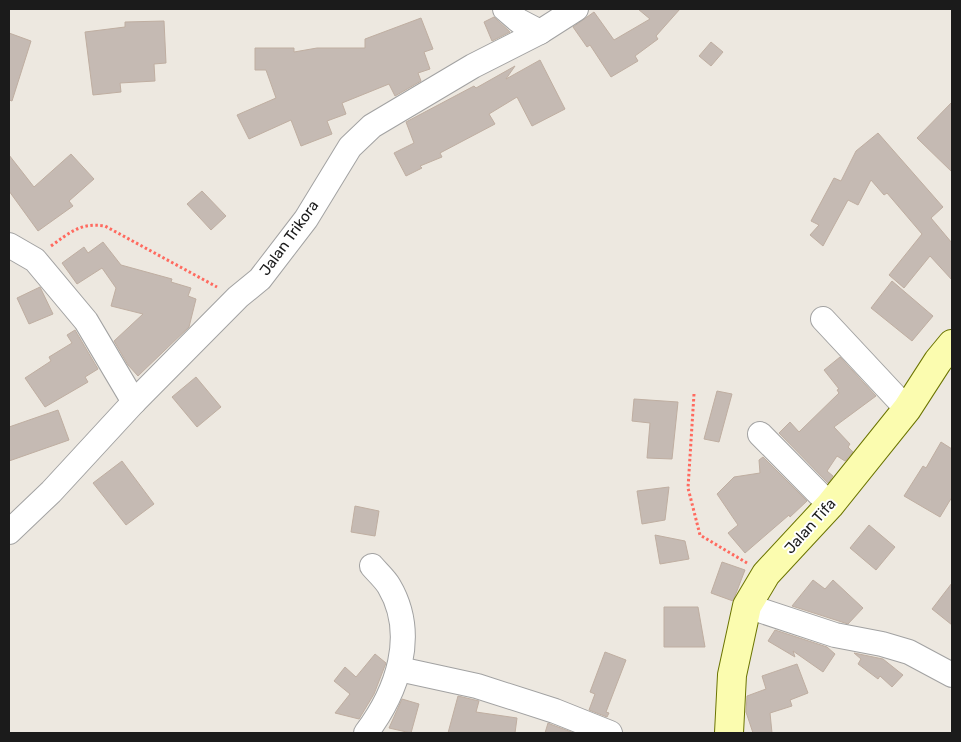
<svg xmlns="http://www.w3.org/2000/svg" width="961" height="742" viewBox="0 0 961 742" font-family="Rubik,sans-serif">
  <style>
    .building { fill: #c5bab3; stroke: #bfaea1 }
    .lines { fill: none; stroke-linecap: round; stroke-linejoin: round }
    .street-casing { stroke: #a2a2a2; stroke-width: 26 }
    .secondary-casing { stroke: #6b7400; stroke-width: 30 }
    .path { stroke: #ff6a5f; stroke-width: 3; stroke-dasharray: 2.5 2.5; stroke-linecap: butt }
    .street { stroke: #fff; stroke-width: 24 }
    .secondary { stroke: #fbfcaf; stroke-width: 28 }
    .labels { text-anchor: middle; stroke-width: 4; stroke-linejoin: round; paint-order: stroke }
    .street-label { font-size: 15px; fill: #1b1b1b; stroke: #fff }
  </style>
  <rect width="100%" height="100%" fill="#ede8e0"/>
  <g class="building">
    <path d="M 638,9 L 680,9 L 656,36 L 658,39 L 635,56 L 638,61 L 611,77 L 590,45 L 587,47 L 573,27 L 594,12 L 614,40 L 650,19 Z"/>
    <path d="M 494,17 L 510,32 L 492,41 L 484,22 Z"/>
    <path d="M 421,18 L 433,49 L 424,52 L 430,69 L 418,73 L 421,81 L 395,96 L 389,84 L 342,103 L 346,114 L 327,121 L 332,134 L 301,146 L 291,120 L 249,139 L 237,115 L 276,98 L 266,70 L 255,70 L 255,48 L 294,48 L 294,52 L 317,48 L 365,48 L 365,39 Z"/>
    <path d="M 164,21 L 166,63 L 154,64 L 155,81 L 120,83 L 121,92 L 93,95 L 85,32 L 125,27 L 125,22 Z"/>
    <path d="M 9,33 L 31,41 L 12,101 L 9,100 Z"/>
    <path d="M 711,42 L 723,52 L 711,66 L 699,56 Z"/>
    <path d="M 540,60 L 565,109 L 532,126 L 517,97 L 489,114 L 495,124 L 440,153 L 442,157 L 420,166 L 422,168 L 406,176 L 394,153 L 414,143 L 406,122 L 474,86 L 476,88 L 515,66 L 506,79 Z"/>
    <path d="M 952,102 L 952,172 L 917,138 Z"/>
    <path d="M 878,133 L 943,207 L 931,218 L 952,243 L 952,280 L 930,256 L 904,288 L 889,275 L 922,234 L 887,193 L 884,195 L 871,180 L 858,205 L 848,200 L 823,246 L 810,235 L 819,225 L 811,221 L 834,178 L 841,181 L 856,151 Z"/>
    <path d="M 71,154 L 94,179 L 69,201 L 73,206 L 38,231 L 9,191 L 9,155 L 34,187 Z"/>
    <path d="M 202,191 L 226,216 L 211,230 L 187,204 Z"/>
    <path d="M 103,242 L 121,265 L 172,279 L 171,282 L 191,288 L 188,296 L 196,299 L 189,327 L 138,376 L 128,365 L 114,341 L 143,314 L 111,306 L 116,288 L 102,268 L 77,284 L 62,263 L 84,247 L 88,253 Z"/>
    <path d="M 892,281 L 933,316 L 912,341 L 871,308 Z"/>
    <path d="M 40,287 L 53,314 L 29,324 L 17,298 Z"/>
    <path d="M 75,330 L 98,369 L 85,377 L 88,382 L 45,407 L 25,378 L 51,361 L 49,357 L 72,343 L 67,335 Z"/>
    <path d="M 840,357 L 876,396 L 834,427 L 850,444 L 848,447 L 853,452 L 845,461 L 837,456 L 827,471 L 833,476 L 828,483 L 779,433 L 790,422 L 799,432 L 839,393 L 837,390 L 839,389 L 824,370 Z"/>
    <path d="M 196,377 L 221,407 L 197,427 L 172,397 Z"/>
    <path d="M 717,391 L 732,394 L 719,442 L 704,439 Z"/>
    <path d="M 634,399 L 678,402 L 672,459 L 647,458 L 650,423 L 632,421 Z"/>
    <path d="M 58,410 L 69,440 L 9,461 L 9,427 Z"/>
    <path d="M 941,442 L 952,449 L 952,497 L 940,517 L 904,496 L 923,466 L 926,468 Z"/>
    <path d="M 763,457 L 807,501 L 790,517 L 789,515 L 745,553 L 728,533 L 738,525 L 717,494 L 734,477 L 760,473 L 759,460 Z"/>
    <path d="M 122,461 L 154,504 L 126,525 L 93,483 Z"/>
    <path d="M 669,487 L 665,520 L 642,524 L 637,491 Z"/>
    <path d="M 355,506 L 379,511 L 375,536 L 351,532 Z"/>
    <path d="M 869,525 L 895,547 L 876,570 L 850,548 Z"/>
    <path d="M 655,535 L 685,541 L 689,559 L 660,564 Z"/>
    <path d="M 722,562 L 745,570 L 733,601 L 711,593 Z"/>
    <path d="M 813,580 L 825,589 L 833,580 L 863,608 L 848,624 L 792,606 Z"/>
    <path d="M 952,583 L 952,625 L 932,609 Z"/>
    <path d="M 664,607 L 698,607 L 705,647 L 664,647 Z"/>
    <path d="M 775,630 L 827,647 L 835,654 L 823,672 L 793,651 L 795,657 L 768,641 Z"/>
    <path d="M 605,652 L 626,660 L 606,712 L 609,713 L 607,717 L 589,710 L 595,694 L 590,692 Z"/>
    <path d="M 854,653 L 883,659 L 903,675 L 892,687 L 880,676 L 878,679 L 858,664 L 861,659 Z"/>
    <path d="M 375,654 L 386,663 L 374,694 L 359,719 L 335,713 L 350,694 L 334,681 L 345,667 L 356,677 Z"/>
    <path d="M 797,664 L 808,693 L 790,700 L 792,706 L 770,713 L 772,733 L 753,733 L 746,712 L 747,696 L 766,689 L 762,676 Z"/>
    <path d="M 458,696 L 479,701 L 476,712 L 517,718 L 515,733 L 448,733 Z"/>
    <path d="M 402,699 L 419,704 L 411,733 L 389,728 Z"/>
    <path d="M 548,723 L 550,724 L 574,733 L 545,733 Z"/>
  </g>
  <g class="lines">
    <defs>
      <g id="street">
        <path d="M 505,9 L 519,21 L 540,32"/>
        <path d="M 9,245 L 35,260 L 86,321 L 134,402"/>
        <path d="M 823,319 L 907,409"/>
        <path d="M 760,434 L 830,505"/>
        <path d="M 9,532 L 51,492 L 134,402 L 238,297 L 260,279 L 306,219 L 350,147 L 372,126 L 473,66 L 540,32 L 576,9"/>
        <path d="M 747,606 L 835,635 L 882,644 L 909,652 L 952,675"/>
        <path d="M 399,669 L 477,686 L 555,711 L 610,733"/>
        <path d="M 366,733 C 397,692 418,635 389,586 C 385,579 377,572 372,566"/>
      </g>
      <path id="secondary" d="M 729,733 L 732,675 L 747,606 L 766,574 L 830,505 L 907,409 L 938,361 L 952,344"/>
    </defs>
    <use href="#street" class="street-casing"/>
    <use href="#secondary" class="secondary-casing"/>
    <g class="path">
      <path d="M 51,246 C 69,233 81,222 105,226 L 217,287"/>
      <path d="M 694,394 L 688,488 L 700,535 L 747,563"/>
    </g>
    <use href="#street" class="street"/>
    <use href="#secondary" class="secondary"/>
  </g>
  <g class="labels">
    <g class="street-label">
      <text transform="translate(289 238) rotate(-54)" y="5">Jalan Trikora</text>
      <text transform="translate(810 526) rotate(-48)" y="5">Jalan Tifa</text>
    </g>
  </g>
  <rect width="961" height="742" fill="none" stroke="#1b1b1b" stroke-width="20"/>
</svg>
